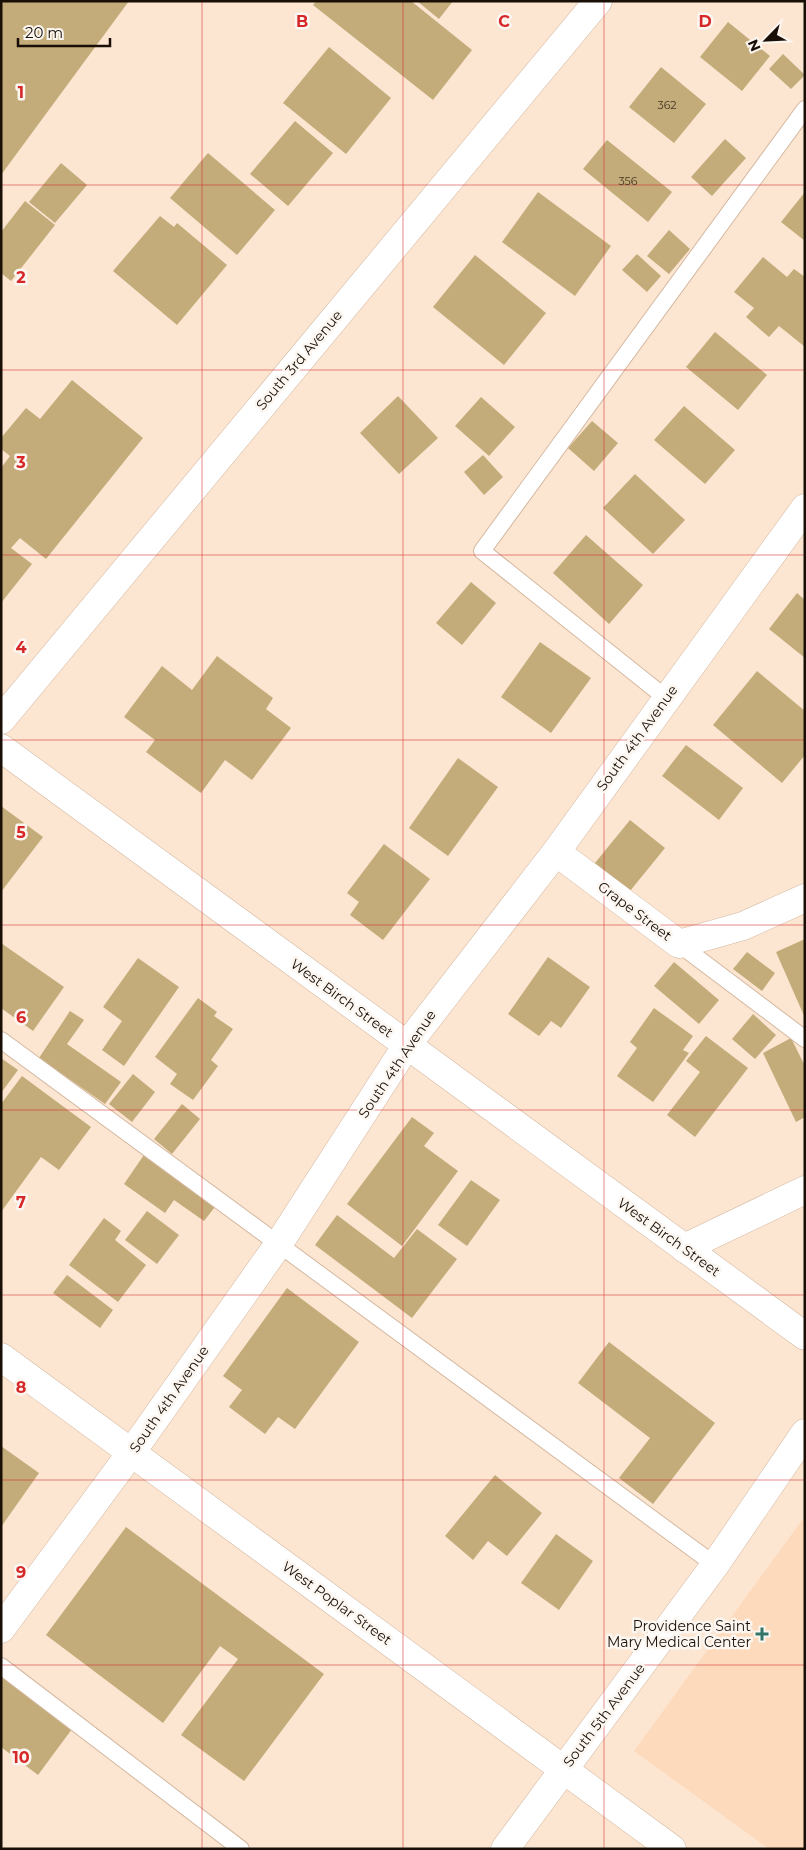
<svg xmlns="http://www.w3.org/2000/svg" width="806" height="1850" viewBox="0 0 806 1850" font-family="Montserrat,sans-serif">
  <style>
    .built { fill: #fddabc }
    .building { fill: #c3ac79 }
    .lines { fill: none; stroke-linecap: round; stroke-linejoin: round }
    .lane-casing { stroke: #d4b8a0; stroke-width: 18 }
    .street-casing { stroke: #d4b8a0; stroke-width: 29 }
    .secondary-casing { stroke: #d4b8a0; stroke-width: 29 }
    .lane { stroke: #fff; stroke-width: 16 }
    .street { stroke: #fff; stroke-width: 28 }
    .secondary { stroke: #fff; stroke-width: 28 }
    .grid { fill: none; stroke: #d62828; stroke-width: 1; stroke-opacity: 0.55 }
    .poi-dot { fill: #327567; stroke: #fcf6f1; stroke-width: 2 }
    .labels { text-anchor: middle; stroke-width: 5; stroke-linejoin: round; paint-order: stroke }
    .number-label { font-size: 11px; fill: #443624 }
    .street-label { font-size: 14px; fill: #190f07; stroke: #fcf6f1 }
    .poi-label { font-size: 14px; fill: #190f07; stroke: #fcf6f1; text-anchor: end }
    .grid-label { font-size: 16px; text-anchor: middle; font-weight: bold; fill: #d62828; stroke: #fcf6f1; stroke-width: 5; stroke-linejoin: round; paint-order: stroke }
  </style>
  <rect width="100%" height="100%" fill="#fce6d2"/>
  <path class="built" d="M 805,1516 L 805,1849 L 769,1849 L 634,1751 Z"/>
  <g class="building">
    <path d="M 1,1 L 129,1 L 1,175 Z"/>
    <path d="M 316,1 L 411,1 L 472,50 L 433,100 L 313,5 Z"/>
    <path d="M 417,1 L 453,1 L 439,19 Z"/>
    <path d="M 728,22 L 770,56 L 742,91 L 700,57 Z"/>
    <path d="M 329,47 L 391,98 L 346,154 L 283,103 Z"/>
    <path d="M 783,54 L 805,75 L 791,89 L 769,69 Z"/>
    <path d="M 661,67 L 706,104 L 674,143 L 629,107 Z"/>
    <path d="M 295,121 L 333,153 L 288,206 L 250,174 Z"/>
    <path d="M 725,139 L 746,158 L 712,196 L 691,177 Z"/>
    <path d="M 607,140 L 672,192 L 648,222 L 583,169 Z"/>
    <path d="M 208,153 L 275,210 L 237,255 L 170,198 Z"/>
    <path d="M 61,163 L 87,185 L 55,223 L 29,202 Z"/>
    <path d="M 538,192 L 611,246 L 575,296 L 502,242 Z"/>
    <path d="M 805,192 L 805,241 L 781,222 Z"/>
    <path d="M 25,201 L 55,225 L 11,281 L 1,273 L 1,232 Z"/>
    <path d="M 160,216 L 174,227 L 177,223 L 227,265 L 177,325 L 113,271 Z"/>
    <path d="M 669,230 L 690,249 L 669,274 L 647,256 Z"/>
    <path d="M 637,254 L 661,276 L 647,292 L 622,270 Z"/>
    <path d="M 475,255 L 546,313 L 504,365 L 433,307 Z"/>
    <path d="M 763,257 L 787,277 L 794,269 L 805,277 L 805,347 L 779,326 L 769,337 L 746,317 L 754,308 L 734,292 Z"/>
    <path d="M 715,332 L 767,375 L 738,410 L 686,367 Z"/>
    <path d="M 72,380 L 143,438 L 46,559 L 20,538 L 11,548 L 32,564 L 1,603 L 1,468 L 10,456 L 1,449 L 1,438 L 26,408 L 40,419 Z"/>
    <path d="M 398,396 L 438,438 L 399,474 L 360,433 Z"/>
    <path d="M 481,397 L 515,427 L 489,456 L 455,426 Z"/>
    <path d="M 684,406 L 735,450 L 705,484 L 654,440 Z"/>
    <path d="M 592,421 L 618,443 L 594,471 L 568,448 Z"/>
    <path d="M 483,455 L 503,477 L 484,495 L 464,472 Z"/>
    <path d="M 635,474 L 685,520 L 653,554 L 603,508 Z"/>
    <path d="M 586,535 L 643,585 L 609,624 L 553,573 Z"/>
    <path d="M 471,582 L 496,603 L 462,645 L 436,623 Z"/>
    <path d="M 797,593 L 805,600 L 805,658 L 769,629 Z"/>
    <path d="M 540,642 L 591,678 L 551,733 L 501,697 Z"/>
    <path d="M 217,656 L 273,698 L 266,709 L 291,728 L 252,780 L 225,760 L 201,793 L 146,752 L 155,740 L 124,717 L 162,666 L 192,690 Z"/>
    <path d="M 757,671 L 805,711 L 805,755 L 782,783 L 713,725 Z"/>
    <path d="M 686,745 L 743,788 L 719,820 L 662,776 Z"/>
    <path d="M 458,758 L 498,787 L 448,856 L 409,828 Z"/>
    <path d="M 1,806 L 43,837 L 1,892 Z"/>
    <path d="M 630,820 L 665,848 L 630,891 L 595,863 Z"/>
    <path d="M 384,844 L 430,879 L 383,940 L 350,915 L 359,902 L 347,893 Z"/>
    <path d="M 805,939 L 805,1018 L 776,952 Z"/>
    <path d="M 1,943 L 64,987 L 33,1031 L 1,1008 Z"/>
    <path d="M 747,952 L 775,973 L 762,991 L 733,969 Z"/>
    <path d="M 548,957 L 590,987 L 561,1028 L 551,1021 L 539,1036 L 508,1014 Z"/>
    <path d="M 138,958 L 179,987 L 124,1066 L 102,1050 L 122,1021 L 103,1007 Z"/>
    <path d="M 674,962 L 719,1000 L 699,1024 L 654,986 Z"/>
    <path d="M 198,998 L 217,1012 L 214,1016 L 233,1029 L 211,1060 L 218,1066 L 193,1100 L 170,1084 L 177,1074 L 155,1057 Z"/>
    <path d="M 654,1008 L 693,1036 L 683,1050 L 689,1053 L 653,1102 L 617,1076 L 637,1048 L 630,1042 Z"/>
    <path d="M 70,1011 L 84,1020 L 67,1044 L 121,1082 L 105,1104 L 39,1058 Z"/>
    <path d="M 753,1014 L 776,1035 L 755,1059 L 732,1039 Z"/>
    <path d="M 706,1036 L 748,1068 L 695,1137 L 667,1115 L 700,1072 L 686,1061 Z"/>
    <path d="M 791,1038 L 805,1066 L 805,1117 L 796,1122 L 763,1053 Z"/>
    <path d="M 1,1058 L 18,1070 L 1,1093 Z"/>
    <path d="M 133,1074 L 155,1092 L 132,1122 L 109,1104 Z"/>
    <path d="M 22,1076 L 91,1127 L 59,1170 L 41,1157 L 1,1212 L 1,1104 Z"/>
    <path d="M 182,1104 L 200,1119 L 172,1154 L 154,1139 Z"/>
    <path d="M 412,1117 L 434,1133 L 424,1146 L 458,1171 L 402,1246 L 347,1204 Z"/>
    <path d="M 146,1152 L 218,1203 L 204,1221 L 174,1200 L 165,1213 L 124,1184 Z"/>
    <path d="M 471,1180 L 500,1200 L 467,1246 L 438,1225 Z"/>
    <path d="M 147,1211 L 179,1235 L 157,1264 L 125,1240 Z"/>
    <path d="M 337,1215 L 394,1258 L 417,1229 L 457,1259 L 412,1318 L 315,1245 Z"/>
    <path d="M 104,1218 L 121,1231 L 115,1240 L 146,1265 L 118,1302 L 69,1265 Z"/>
    <path d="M 67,1275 L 113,1310 L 100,1328 L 53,1293 Z"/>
    <path d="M 287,1288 L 359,1342 L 295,1429 L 278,1417 L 265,1434 L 229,1407 L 242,1390 L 223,1376 Z"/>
    <path d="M 609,1342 L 715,1423 L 653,1504 L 619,1478 L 650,1438 L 578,1383 Z"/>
    <path d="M 1,1446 L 39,1473 L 1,1527 Z"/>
    <path d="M 495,1475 L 542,1513 L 507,1556 L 488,1541 L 473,1560 L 445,1536 Z"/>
    <path d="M 126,1527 L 324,1674 L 244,1781 L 181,1735 L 238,1659 L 220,1646 L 163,1723 L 46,1635 Z"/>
    <path d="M 556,1534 L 593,1561 L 559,1610 L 521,1583 Z"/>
    <path d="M 1,1674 L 72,1729 L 38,1775 L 1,1747 Z"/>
  </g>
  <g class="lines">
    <defs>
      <g id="lane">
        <path d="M 666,698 L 482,551 L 805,109"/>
        <path d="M 679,944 L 805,1039"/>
        <path d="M 1,1040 L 715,1565"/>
        <path d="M 1,1666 L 241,1849"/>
      </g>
      <g id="street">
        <path d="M 1,748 L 805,1336"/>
        <path d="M 556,852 L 679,944 L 743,926 L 805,898"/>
        <path d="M 684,1248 L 805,1190"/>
        <path d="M 131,1453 L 278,1245 L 407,1045 L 556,852 L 805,508"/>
      </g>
      <g id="secondary">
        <path d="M 1,720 L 598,1"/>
        <path d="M 1,1357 L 672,1849"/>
        <path d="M 1,1629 L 131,1453"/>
        <path d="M 505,1849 L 715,1565 L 805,1433"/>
      </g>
    </defs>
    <use href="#lane" class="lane-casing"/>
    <use href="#street" class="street-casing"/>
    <use href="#secondary" class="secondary-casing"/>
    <use href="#lane" class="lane"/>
    <use href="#street" class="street"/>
    <use href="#secondary" class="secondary"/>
  </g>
  <path class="grid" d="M 202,1 L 202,1849M 403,1 L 403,1849M 604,1 L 604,1849M 1,185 L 805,185M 1,370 L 805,370M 1,555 L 805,555M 1,740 L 805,740M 1,925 L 805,925M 1,1110 L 805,1110M 1,1295 L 805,1295M 1,1480 L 805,1480M 1,1665 L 805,1665"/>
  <path class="poi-dot" d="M759.5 1626.5h5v5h5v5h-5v5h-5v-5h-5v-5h5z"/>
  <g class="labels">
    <g class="number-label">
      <text x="667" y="109">362</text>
      <text x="628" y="185">356</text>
    </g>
    <g class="street-label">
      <text transform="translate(299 360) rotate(-50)" y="5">South 3rd Avenue</text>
      <text transform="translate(637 738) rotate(-54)" y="5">South 4th Avenue</text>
      <text transform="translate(635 911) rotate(37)" y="5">Grape Street</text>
      <text transform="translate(342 998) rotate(36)" y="5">West Birch Street</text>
      <text transform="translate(397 1064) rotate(-56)" y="5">South 4th Avenue</text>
      <text transform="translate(669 1237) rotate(36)" y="5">West Birch Street</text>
      <text transform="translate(169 1399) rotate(-55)" y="5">South 4th Avenue</text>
      <text transform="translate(337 1603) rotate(36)" y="5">West Poplar Street</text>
      <text transform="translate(604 1715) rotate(-53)" y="5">South 5th Avenue</text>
    </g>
    <g class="poi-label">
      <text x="751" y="1631">Providence Saint<tspan x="751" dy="16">Mary Medical Center</tspan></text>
    </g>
  </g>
  <g class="grid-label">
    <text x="302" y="27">B</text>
    <text x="504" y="27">C</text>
    <text x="705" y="27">D</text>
    <text x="21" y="98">1</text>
    <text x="21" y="283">2</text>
    <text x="21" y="468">3</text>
    <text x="21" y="653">4</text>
    <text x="21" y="838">5</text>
    <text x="21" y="1023">6</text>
    <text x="21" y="1208">7</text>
    <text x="21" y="1393">8</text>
    <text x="21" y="1578">9</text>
    <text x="21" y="1763">10</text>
  </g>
  <rect width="806" height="1850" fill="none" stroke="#190f07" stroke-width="5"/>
  <g transform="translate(766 40) rotate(246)" stroke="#fcf6f1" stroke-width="4" paint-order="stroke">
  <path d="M0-4L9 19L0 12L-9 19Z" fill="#190f07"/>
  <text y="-8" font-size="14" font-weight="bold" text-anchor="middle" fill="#190f07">N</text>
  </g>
  <path d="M18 38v8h92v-8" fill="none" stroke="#190f07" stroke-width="2.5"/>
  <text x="25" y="38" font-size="15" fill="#190f07" stroke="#fcf6f1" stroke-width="4" paint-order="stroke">20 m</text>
</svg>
